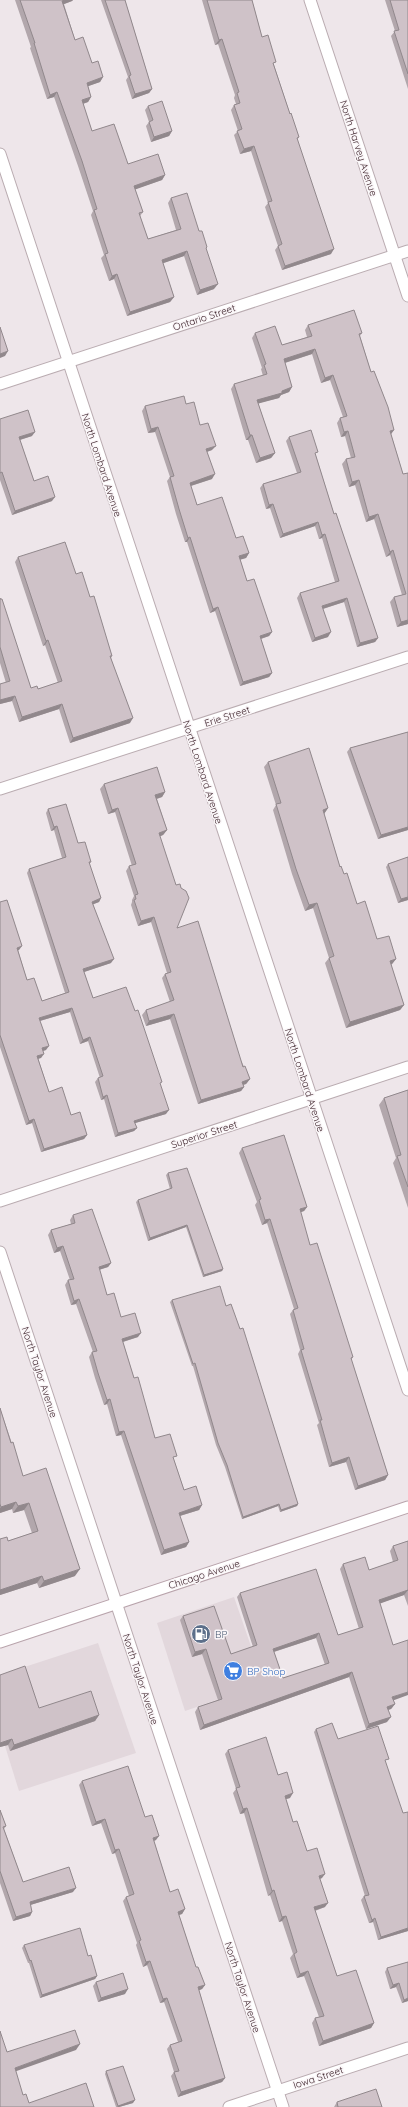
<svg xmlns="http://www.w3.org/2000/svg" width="408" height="2107" viewBox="0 0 408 2107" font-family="Quicksand,sans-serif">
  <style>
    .built { fill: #e2d7dc }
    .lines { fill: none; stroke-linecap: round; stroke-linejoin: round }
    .minor-casing { stroke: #baacb1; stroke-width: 13 }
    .secondary-casing { stroke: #b9a4ac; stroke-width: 13 }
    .minor { stroke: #fff; stroke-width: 11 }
    .secondary { stroke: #fff; stroke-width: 11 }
    .wall { fill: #b2a7ac; fill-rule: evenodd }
    .shaded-wall { fill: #91888c }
    .building { fill: #cfc2c8; stroke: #91888c; fill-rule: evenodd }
    .labels { text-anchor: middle; stroke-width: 3; stroke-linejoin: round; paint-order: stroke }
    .street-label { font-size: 10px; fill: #3f252d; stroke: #faf6f8 }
    .service-label { font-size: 10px; fill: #4e5e75; stroke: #faf6f8; text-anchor: start }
    .shop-label { font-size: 10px; fill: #366cbe; stroke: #faf6f8; text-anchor: start }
  </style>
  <rect width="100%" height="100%" fill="#eee6ea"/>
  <g class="built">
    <path d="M 234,1597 L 264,1684 L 185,1711 L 157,1623 Z"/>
    <path d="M 98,1643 L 136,1753 L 19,1791 L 0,1730 L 0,1675 Z"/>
  </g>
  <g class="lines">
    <defs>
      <g id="minor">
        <path d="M 310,0 L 408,296"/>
        <path d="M 0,154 L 408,1390"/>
        <path d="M 0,384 L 408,251"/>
        <path d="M 0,789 L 408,657"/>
        <path d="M 0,1201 L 408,1067"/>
        <path d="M 0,1252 L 283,2107"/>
        <path d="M 229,2107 L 408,2048"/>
      </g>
      <path id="secondary" d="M 0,1642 L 408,1507"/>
    </defs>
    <use href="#minor" class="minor-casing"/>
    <use href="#secondary" class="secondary-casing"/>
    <use href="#minor" class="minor"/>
    <use href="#secondary" class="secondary"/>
  </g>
  <g class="wall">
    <path d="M 15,0 L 73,0 L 72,1 L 64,4 L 75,40 L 92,63 L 103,77 L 100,82 L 88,86 L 91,97 L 88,102 L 83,104 L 92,131 L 128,164 L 165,175 L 162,180 L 135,189 L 143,212 L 140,216 L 148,239 L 176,230 L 168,203 L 171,198 L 199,231 L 207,247 L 206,249 L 214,289 L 197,295 L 184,256 L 163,263 L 174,297 L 170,302 L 127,316 L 114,279 L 109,281 L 101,258 L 104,255 L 91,215 L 93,211 L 78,166 L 54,97 L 47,99 L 30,48 L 31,47 Z"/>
    <path d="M 101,0 L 125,0 L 152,89 L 149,93 L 132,99 L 126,80 L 128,77 Z"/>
    <path d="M 202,0 L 252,0 L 262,37 L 274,65 L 290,114 L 299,137 L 297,140 L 331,254 L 282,270 L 275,250 L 278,246 L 265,207 L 268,203 L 251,151 L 240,154 L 234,135 L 238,131 L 231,110 L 234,105 L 236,104 L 234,98 L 235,95 L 218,44 L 215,45 Z"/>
    <path d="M 385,0 L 408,0 L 408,89 L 391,36 L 395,31 Z"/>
    <path d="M 148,106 L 172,131 L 169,136 L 151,142 L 146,126 L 149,122 L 145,110 Z"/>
    <path d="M 308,325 L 362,333 L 360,336 L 371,372 L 394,430 L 391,434 L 403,474 L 408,473 L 408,624 L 397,627 L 390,602 L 394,597 L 402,595 L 390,555 L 386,557 L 374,519 L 366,522 L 355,485 L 349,487 L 342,464 L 346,459 L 351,458 L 345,436 L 341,437 L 337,423 L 340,418 L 343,417 L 330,380 L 321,383 L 312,354 L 285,363 L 292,387 L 289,392 L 281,395 L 279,398 L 258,403 L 275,453 L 271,458 L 256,463 L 248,440 L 246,440 L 231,389 L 234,384 L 263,376 L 261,369 L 262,368 L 252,338 L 255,333 L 282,345 L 307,337 L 305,330 Z"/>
    <path d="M 186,404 L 200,425 L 212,450 L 207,452 L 212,479 L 191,486 L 197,505 L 236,538 L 249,553 L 246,558 L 240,559 L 247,581 L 272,632 L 269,636 L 261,639 L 272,673 L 269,677 L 240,686 L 215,611 L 210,613 L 187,542 L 185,542 L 176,514 L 167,481 L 170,477 L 155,432 L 148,433 L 142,411 L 145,406 Z"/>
    <path d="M 0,419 L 32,436 L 20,440 L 34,481 L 52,501 L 12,515 L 0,480 Z"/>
    <path d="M 289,437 L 316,456 L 334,514 L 378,638 L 375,642 L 357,647 L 344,602 L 323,609 L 328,637 L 312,642 L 297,598 L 300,593 L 335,582 L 322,538 L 319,539 L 315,526 L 280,538 L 270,508 L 266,509 L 260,488 L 263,484 L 297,473 L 286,441 Z"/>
    <path d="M 18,557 L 76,574 L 90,597 L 112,656 L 111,658 L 130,723 L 70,743 L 59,709 L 19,722 L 12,701 L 0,704 L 0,684 L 6,683 L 0,663 L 0,598 L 31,688 L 38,689 L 58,683 L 45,645 L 43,646 L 15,562 Z"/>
    <path d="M 408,732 L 408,830 L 378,839 L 347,752 L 350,748 Z"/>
    <path d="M 268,762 L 328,808 L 324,814 L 340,867 L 344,874 L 357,904 L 377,939 L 396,959 L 392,964 L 391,965 L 404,1005 L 400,1010 L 346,1028 L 325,963 L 329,958 L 313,908 L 305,911 L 292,874 L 273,810 L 276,805 L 264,767 Z"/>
    <path d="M 104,784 L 165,792 L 162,797 L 157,799 L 167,830 L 163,835 L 160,836 L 177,928 L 250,1079 L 246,1084 L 243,1085 L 244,1087 L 241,1091 L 198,1104 L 170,1019 L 146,1026 L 142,1015 L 146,1010 L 170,1002 L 162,978 L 165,974 L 167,973 L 151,922 L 138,926 L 131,905 L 132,902 L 132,900 L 134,896 L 126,871 L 129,866 L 132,866 L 115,812 L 108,814 L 100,789 Z"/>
    <path d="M 48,809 L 78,843 L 91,862 L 89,864 L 101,898 L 99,902 L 93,904 L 111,963 L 84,972 L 93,998 L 160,1085 L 166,1114 L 135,1123 L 137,1128 L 134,1131 L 115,1137 L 104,1099 L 101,1100 L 95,1082 L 98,1078 L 100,1078 L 88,1041 L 80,1044 L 70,1012 L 40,1021 L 46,1050 L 43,1051 L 41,1058 L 38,1058 L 49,1092 L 71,1115 L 87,1135 L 84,1139 L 41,1152 L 32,1123 L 26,1125 L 0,1047 L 0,902 L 19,950 L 18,950 L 27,980 L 42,1001 L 65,993 L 27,873 L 29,869 L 62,858 L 54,830 L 51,831 L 46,813 Z"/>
    <path d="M 408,857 L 408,900 L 398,903 L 386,867 L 388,864 Z"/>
    <path d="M 408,1090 L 408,1208 L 393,1163 L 396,1158 L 379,1105 L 384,1098 Z"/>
    <path d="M 242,1148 L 307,1207 L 304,1211 L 300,1212 L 310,1245 L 353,1357 L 351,1360 L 388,1475 L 385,1480 L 355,1490 L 346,1462 L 329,1467 L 317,1425 L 319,1423 L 298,1354 L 300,1350 L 290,1314 L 293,1310 L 294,1309 L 267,1223 L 262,1225 L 255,1205 L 257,1202 L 239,1153 Z"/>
    <path d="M 168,1173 L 223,1269 L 222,1271 L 203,1277 L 186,1227 L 148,1241 L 136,1202 L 138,1200 L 170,1189 L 166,1175 Z"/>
    <path d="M 73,1215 L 111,1263 L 108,1267 L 99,1270 L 107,1295 L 121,1317 L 138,1337 L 123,1342 L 134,1378 L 155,1438 L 174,1460 L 184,1490 L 202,1505 L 199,1510 L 180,1516 L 189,1542 L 186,1547 L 161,1555 L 121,1435 L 116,1436 L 107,1404 L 104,1405 L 95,1378 L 89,1357 L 92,1352 L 93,1352 L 76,1304 L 71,1305 L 65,1285 L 68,1280 L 70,1280 L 60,1251 L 54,1253 L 48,1235 L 51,1230 L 71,1224 L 70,1220 Z"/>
    <path d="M 172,1300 L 226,1306 L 298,1504 L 297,1506 L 280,1512 L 278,1506 L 242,1519 L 225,1467 L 216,1445 L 193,1366 L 192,1366 L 170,1302 Z"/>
    <path d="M 0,1408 L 23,1476 L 75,1576 L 39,1588 L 37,1583 L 0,1595 L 0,1539 L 8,1541 L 32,1533 L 24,1510 L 13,1513 L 12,1509 L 0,1513 Z"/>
    <path d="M 408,1541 L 408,1606 L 404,1595 L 380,1603 L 393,1700 L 395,1704 L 391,1709 L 388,1710 L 387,1722 L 366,1729 L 349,1677 L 200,1730 L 195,1712 L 198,1707 L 218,1700 L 202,1654 L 192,1657 L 180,1620 L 183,1616 L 231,1654 L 253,1647 L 237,1597 L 240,1593 L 338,1635 L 359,1629 L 340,1569 L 343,1564 L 369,1570 L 393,1562 L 390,1551 L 393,1546 ZM 316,1638 L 325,1665 L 283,1678 L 274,1652 Z"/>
    <path d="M 0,1675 L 39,1708 L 99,1715 L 95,1721 L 10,1751 L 8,1745 L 0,1747 Z"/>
    <path d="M 316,1729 L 386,1763 L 408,1931 L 378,1940 L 373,1922 L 369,1923 L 361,1900 L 364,1896 L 365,1896 L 314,1732 Z"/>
    <path d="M 228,1750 L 278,1775 L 290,1798 L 286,1799 L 293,1822 L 307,1851 L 322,1878 L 320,1879 L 325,1907 L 315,1911 L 337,1976 L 374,2023 L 371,2028 L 319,2046 L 312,2023 L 315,2018 L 319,2017 L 304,1976 L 297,1978 L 290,1958 L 293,1954 L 282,1921 L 279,1922 L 270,1895 L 268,1896 L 244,1813 L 240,1814 L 233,1793 L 236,1789 L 225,1754 Z"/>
    <path d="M 82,1781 L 145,1817 L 156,1840 L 154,1841 L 170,1892 L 185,1909 L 182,1914 L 179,1915 L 196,1967 L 205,1985 L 202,1989 L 199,1990 L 225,2078 L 222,2082 L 178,2097 L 171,2076 L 174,2072 L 167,2049 L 170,2045 L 178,2042 L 164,2002 L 160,2003 L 147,1965 L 143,1967 L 136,1945 L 137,1943 L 123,1901 L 126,1897 L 129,1896 L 115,1853 L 112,1854 L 101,1823 L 92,1826 L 79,1785 Z"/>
    <path d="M 0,1810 L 6,1826 L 4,1829 L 23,1882 L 73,1892 L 30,1905 L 32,1912 L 30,1916 L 13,1921 L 0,1883 Z"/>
    <path d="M 24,1945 L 88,1956 L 97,1976 L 95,1979 L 40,1998 L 29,1963 L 28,1963 L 22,1948 Z"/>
    <path d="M 408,1962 L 408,2001 L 402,2003 L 396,1987 L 390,1989 L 385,1972 L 387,1968 Z"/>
    <path d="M 96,1982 L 125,1994 L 98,2002 L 93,1986 Z"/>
    <path d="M 106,2071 L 133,2103 L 119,2107 L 116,2107 L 105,2074 Z"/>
    <path d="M 337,2102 L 382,2107 L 334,2107 Z"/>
  </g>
  <g class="shaded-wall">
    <path d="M 65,0 L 73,0 L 72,1 L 59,6 L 62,1 Z"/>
    <path d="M 222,39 L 218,44 L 215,45 L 219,40 Z"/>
    <path d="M 103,77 L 100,82 L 83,88 L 87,83 Z"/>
    <path d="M 152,89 L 149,93 L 132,99 L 135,94 Z"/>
    <path d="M 57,92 L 54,97 L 47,99 L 50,95 Z"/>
    <path d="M 91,97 L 88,102 L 79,105 L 82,100 Z"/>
    <path d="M 172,131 L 169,136 L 151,142 L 154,137 Z"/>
    <path d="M 254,146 L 251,151 L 240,154 L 244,149 Z"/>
    <path d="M 165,175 L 162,180 L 131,191 L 134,186 Z"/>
    <path d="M 334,249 L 331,254 L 282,270 L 285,266 Z"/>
    <path d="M 187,251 L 184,256 L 158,265 L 162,260 Z"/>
    <path d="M 117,274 L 114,279 L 109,281 L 112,276 Z"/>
    <path d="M 218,284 L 214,289 L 197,295 L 200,290 Z"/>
    <path d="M 174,297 L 170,302 L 127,316 L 130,312 Z"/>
    <path d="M 315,349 L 312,354 L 281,364 L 284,359 Z"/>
    <path d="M 8,351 L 5,356 L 0,358 L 0,354 Z"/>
    <path d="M 333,375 L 330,380 L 321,383 L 325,378 Z"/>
    <path d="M 292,387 L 289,392 L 281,395 L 279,398 L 253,405 L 257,400 Z"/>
    <path d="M 158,427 L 155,432 L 148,433 L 151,429 Z"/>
    <path d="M 394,430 L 391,434 L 390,431 Z"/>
    <path d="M 348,431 L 345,436 L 341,437 L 344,432 Z"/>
    <path d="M 35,432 L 32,436 L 16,441 L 19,437 Z"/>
    <path d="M 250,435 L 252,435 L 248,440 L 246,440 Z"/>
    <path d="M 216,446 L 212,450 L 203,453 L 206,449 Z"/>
    <path d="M 275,453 L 271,458 L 256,463 L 260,458 Z"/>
    <path d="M 215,474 L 212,479 L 187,487 L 190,483 Z"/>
    <path d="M 359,480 L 355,485 L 349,487 L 352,482 Z"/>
    <path d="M 55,497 L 52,501 L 12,515 L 15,511 Z"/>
    <path d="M 273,504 L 270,508 L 266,509 L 269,505 Z"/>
    <path d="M 378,514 L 374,519 L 366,522 L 369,517 Z"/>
    <path d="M 318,522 L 315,526 L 280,538 L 283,534 Z"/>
    <path d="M 325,534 L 322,538 L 319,539 L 322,535 Z"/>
    <path d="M 190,537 L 187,542 L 185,542 L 188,538 Z"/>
    <path d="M 393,550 L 390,555 L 386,557 L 390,552 Z"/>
    <path d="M 249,553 L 246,558 L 236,561 L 239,556 Z"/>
    <path d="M 347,598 L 344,602 L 319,610 L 322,606 Z"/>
    <path d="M 218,607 L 215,611 L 210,613 L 213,609 Z"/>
    <path d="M 408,620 L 408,624 L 397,627 L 401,622 Z"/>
    <path d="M 272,632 L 269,636 L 257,640 L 260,636 Z"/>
    <path d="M 331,632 L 328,637 L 312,642 L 315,638 Z"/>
    <path d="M 378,638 L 375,642 L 357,647 L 360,643 Z"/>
    <path d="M 48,640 L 45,645 L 43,646 L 46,641 Z"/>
    <path d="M 272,673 L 269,677 L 240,686 L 243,682 Z"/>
    <path d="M 15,696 L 12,701 L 0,704 L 0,700 Z"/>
    <path d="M 62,704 L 59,709 L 19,722 L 22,717 Z"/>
    <path d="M 133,718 L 130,723 L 70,743 L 73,738 Z"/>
    <path d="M 165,792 L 162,797 L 152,800 L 155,795 Z"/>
    <path d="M 118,808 L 115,812 L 108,814 L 112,810 Z"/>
    <path d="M 328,808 L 324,814 L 319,815 L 323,810 Z"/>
    <path d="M 57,826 L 54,830 L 51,831 L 54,827 Z"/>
    <path d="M 408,827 L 408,830 L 378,839 L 381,835 Z"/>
    <path d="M 167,830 L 163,835 L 156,838 L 159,833 Z"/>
    <path d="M 408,897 L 408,900 L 398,903 L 401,899 Z"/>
    <path d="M 101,898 L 99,902 L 89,906 L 92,902 Z"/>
    <path d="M 317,903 L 313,908 L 305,911 L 309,905 Z"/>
    <path d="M 154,917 L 151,922 L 138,926 L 141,921 Z"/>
    <path d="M 22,946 L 19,950 L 14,952 L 17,948 Z"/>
    <path d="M 114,959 L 111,963 L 81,973 L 83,969 Z"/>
    <path d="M 396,959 L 392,964 L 386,966 L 390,961 Z"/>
    <path d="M 404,1005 L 400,1010 L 346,1028 L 350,1022 Z"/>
    <path d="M 72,1008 L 70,1012 L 36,1022 L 39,1018 Z"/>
    <path d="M 174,1014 L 170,1019 L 146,1026 L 149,1021 Z"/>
    <path d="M 90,1037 L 88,1041 L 80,1044 L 83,1040 Z"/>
    <path d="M 49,1046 L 46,1050 L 39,1052 L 42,1048 Z"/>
    <path d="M 44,1054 L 41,1058 L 35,1060 L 37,1056 Z"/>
    <path d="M 250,1079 L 246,1084 L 239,1086 L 242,1082 Z"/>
    <path d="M 244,1087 L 241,1091 L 198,1104 L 201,1100 Z"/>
    <path d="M 107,1095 L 104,1099 L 101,1100 L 103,1097 Z"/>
    <path d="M 169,1110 L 166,1114 L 132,1124 L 134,1121 Z"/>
    <path d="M 34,1119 L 32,1123 L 26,1125 L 29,1121 Z"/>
    <path d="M 137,1128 L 134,1131 L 115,1137 L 118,1133 Z"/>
    <path d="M 87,1135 L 84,1139 L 41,1152 L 44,1149 Z"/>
    <path d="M 307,1207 L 304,1211 L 296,1214 L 300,1209 Z"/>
    <path d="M 270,1219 L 267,1223 L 262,1225 L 265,1220 Z"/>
    <path d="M 187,1225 L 186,1227 L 148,1241 L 150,1238 Z"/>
    <path d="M 63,1246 L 60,1251 L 54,1253 L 57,1248 Z"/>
    <path d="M 111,1263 L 108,1267 L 95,1271 L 99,1267 Z"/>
    <path d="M 223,1269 L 222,1271 L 203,1277 L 204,1275 Z"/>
    <path d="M 79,1299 L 76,1304 L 71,1305 L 74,1301 Z"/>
    <path d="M 141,1333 L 138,1337 L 119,1343 L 122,1339 Z"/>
    <path d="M 110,1399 L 107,1404 L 104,1405 L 107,1400 Z"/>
    <path d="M 124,1431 L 121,1435 L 116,1436 L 119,1432 Z"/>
    <path d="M 349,1457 L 346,1462 L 329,1467 L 332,1463 Z"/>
    <path d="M 388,1475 L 385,1480 L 355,1490 L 358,1486 Z"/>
    <path d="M 16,1502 L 12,1509 L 0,1513 L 0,1508 L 1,1507 Z"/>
    <path d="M 29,1503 L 24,1510 L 13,1513 L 18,1506 Z"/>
    <path d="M 279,1504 L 278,1506 L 242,1519 L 243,1517 Z"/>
    <path d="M 298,1504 L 297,1506 L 280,1512 L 281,1510 Z"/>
    <path d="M 202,1505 L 199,1510 L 176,1517 L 179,1513 Z"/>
    <path d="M 189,1542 L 186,1547 L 161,1555 L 164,1550 Z"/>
    <path d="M 80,1569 L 75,1576 L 39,1588 L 44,1581 Z"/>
    <path d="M 42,1576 L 37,1583 L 0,1595 L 0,1590 Z"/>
    <path d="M 408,1590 L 404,1595 L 376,1605 L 379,1600 Z"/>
    <path d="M 319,1633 L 316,1638 L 270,1653 L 273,1649 Z"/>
    <path d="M 206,1649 L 202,1654 L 192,1657 L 195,1652 Z"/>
    <path d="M 352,1672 L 349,1677 L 200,1730 L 204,1725 Z"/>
    <path d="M 408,1692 L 408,1695 L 389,1702 L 392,1697 Z"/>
    <path d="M 395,1704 L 391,1709 L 384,1711 L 387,1707 Z"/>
    <path d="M 99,1715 L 95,1721 L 10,1751 L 14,1745 Z"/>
    <path d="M 391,1717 L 387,1722 L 366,1729 L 369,1724 Z"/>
    <path d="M 12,1739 L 8,1745 L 0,1747 L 0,1743 Z"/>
    <path d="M 293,1793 L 290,1798 L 282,1800 L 285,1796 Z"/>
    <path d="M 247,1808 L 244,1813 L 240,1814 L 243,1809 Z"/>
    <path d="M 105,1819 L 101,1823 L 92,1826 L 96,1822 Z"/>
    <path d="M 159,1836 L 156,1840 L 150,1842 L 153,1838 Z"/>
    <path d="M 119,1849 L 115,1853 L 112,1854 L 115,1850 Z"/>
    <path d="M 325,1874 L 322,1878 L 316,1880 L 319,1876 Z"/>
    <path d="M 76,1888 L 73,1892 L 27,1906 L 30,1902 Z"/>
    <path d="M 274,1890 L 270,1895 L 268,1896 L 272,1891 Z"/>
    <path d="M 328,1903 L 325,1907 L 310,1912 L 314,1907 Z"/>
    <path d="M 185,1909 L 182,1914 L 175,1916 L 178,1912 Z"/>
    <path d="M 32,1912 L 30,1916 L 13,1921 L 16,1917 Z"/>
    <path d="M 286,1916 L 282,1921 L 279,1922 L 282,1917 Z"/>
    <path d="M 375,1918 L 373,1922 L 369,1923 L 372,1920 Z"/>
    <path d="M 408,1928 L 408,1931 L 378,1940 L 381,1937 Z"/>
    <path d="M 150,1961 L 147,1965 L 143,1967 L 146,1962 Z"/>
    <path d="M 308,1971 L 304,1976 L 297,1978 L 300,1974 Z"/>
    <path d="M 97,1976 L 95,1979 L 40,1998 L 42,1995 Z"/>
    <path d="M 399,1983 L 396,1987 L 390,1989 L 393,1985 Z"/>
    <path d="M 205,1985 L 202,1989 L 195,1992 L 198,1987 Z"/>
    <path d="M 128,1989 L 125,1994 L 98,2002 L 101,1998 Z"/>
    <path d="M 167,1998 L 164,2002 L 160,2003 L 163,1999 Z"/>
    <path d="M 408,1998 L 408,2001 L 402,2003 L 404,2000 Z"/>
    <path d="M 374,2023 L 371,2028 L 319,2046 L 323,2041 Z"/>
    <path d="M 80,2044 L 76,2050 L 11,2073 L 15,2068 Z"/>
    <path d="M 225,2078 L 222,2082 L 178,2097 L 181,2092 Z"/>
    <path d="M 135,2100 L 133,2103 L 119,2107 L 117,2107 L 118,2106 Z"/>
  </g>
  <g class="building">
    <path d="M 20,0 L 65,0 L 62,1 L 75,40 L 83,37 L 92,63 L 98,61 L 103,77 L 87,83 L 91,97 L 82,100 L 92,131 L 114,124 L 128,164 L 158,154 L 165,175 L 134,186 L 143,212 L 139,213 L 148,239 L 181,229 L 171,198 L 187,193 L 199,231 L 202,231 L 207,247 L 206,248 L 218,284 L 200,290 L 187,251 L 162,260 L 174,297 L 130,312 L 117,274 L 112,276 L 105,254 L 108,253 L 94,210 L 97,209 L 82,161 L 57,92 L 50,95 L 34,43 L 35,43 Z"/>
    <path d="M 105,0 L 125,0 L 152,89 L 135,94 L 129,76 L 131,75 Z"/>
    <path d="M 207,0 L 252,0 L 262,37 L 268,35 L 276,62 L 273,63 L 290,114 L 291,113 L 299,137 L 297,138 L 334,249 L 285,266 L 278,246 L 282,244 L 268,202 L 272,201 L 254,146 L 244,149 L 237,131 L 242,129 L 234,105 L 240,103 L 237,93 L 239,92 L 222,39 L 219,40 Z"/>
    <path d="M 390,0 L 408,0 L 408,74 L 394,31 L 399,30 Z"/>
    <path d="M 162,101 L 172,131 L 154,137 L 149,122 L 153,120 L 148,106 Z"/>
    <path d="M 354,310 L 362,333 L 359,334 L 371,372 L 374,371 L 388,407 L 394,430 L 390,431 L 403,474 L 408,473 L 408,620 L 401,622 L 394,597 L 406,594 L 393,550 L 390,552 L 378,514 L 369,517 L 359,480 L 352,482 L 346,459 L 355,457 L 348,431 L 344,432 L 340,418 L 347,416 L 333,375 L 325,378 L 315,349 L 284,359 L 292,387 L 282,391 L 282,393 L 257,400 L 275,453 L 260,458 L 252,435 L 250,435 L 234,384 L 267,374 L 264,365 L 266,364 L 255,333 L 275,326 L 282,345 L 312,336 L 308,325 Z"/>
    <path d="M 0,327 L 8,351 L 0,354 Z"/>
    <path d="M 184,396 L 186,404 L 194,402 L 200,425 L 208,423 L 216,446 L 206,449 L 215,474 L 190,483 L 197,505 L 222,497 L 236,538 L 243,536 L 249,553 L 239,556 L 247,581 L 254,579 L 272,632 L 260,636 L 272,673 L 243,682 L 218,607 L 213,609 L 190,537 L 188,538 L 179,509 L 170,477 L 174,476 L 158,427 L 151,429 L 145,406 Z"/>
    <path d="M 28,410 L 35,432 L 19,437 L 34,481 L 48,476 L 55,497 L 15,511 L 2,472 L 0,473 L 0,419 Z"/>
    <path d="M 311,430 L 318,452 L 315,453 L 334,514 L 336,513 L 378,638 L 360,643 L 347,598 L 322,606 L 331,632 L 315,638 L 300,593 L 339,581 L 325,534 L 322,535 L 318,522 L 283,534 L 273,504 L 269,505 L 263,484 L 301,472 L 289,437 Z"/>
    <path d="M 65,542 L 76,574 L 82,572 L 90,597 L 94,596 L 112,656 L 110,656 L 133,718 L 73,738 L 62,704 L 22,717 L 15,696 L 0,700 L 0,684 L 10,681 L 0,647 L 0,598 L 0,599 L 2,599 L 31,688 L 37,686 L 38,689 L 62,681 L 48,640 L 46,641 L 18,557 Z"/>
    <path d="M 408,732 L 408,827 L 381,835 L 350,748 Z"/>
    <path d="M 309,748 L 328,808 L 323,810 L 340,867 L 341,866 L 344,874 L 347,873 L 357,904 L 365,901 L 377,939 L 389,936 L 396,959 L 390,961 L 404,1005 L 350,1022 L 329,958 L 334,956 L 317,903 L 309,905 L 296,869 L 276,804 L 281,803 L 268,762 Z"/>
    <path d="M 157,767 L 165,792 L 155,795 L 167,830 L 159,833 L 176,885 L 180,884 L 181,888 L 186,891 L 189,898 L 177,928 L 198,921 L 243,1067 L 245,1066 L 250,1079 L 242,1082 L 244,1087 L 201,1100 L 174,1014 L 149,1021 L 146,1010 L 174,1000 L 165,974 L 171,972 L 154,917 L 141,921 L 134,900 L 136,899 L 135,895 L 138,894 L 129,866 L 136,864 L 118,808 L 112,810 L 104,784 Z"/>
    <path d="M 66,804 L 78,843 L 85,842 L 91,862 L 89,862 L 101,898 L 92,902 L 114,959 L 83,969 L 93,998 L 126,987 L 135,1011 L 138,1010 L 162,1082 L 160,1083 L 169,1110 L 134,1121 L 137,1128 L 118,1133 L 107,1095 L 103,1097 L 98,1078 L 103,1076 L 90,1037 L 83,1040 L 72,1008 L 39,1018 L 49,1046 L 42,1048 L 44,1054 L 37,1056 L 49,1092 L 62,1087 L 71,1115 L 80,1112 L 87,1135 L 44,1149 L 34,1119 L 29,1121 L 0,1035 L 0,902 L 7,900 L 22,946 L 17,948 L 27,980 L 34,978 L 42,1001 L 69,992 L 29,869 L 66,857 L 57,826 L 54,827 L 48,809 Z"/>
    <path d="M 408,857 L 408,897 L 401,899 L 388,864 Z"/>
    <path d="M 408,1090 L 408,1187 L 397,1156 L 401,1155 L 384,1098 Z"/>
    <path d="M 284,1135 L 307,1207 L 300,1209 L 310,1245 L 317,1243 L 353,1357 L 351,1358 L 388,1475 L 358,1486 L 349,1457 L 332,1463 L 320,1420 L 322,1420 L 301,1350 L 304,1349 L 293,1310 L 298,1308 L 270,1219 L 265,1220 L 259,1200 L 261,1199 L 242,1148 Z"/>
    <path d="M 187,1168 L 223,1269 L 204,1275 L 187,1225 L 150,1238 L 138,1200 L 172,1188 L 168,1173 Z"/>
    <path d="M 92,1209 L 111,1263 L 99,1267 L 107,1295 L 114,1293 L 121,1317 L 135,1313 L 141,1333 L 122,1339 L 134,1378 L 138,1377 L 155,1438 L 170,1434 L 177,1456 L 173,1457 L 184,1490 L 196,1486 L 202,1505 L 179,1513 L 189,1542 L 164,1550 L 124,1431 L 119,1432 L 110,1399 L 107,1400 L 98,1373 L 92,1352 L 97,1351 L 79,1299 L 74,1301 L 68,1280 L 74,1279 L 63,1246 L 57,1248 L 51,1230 L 75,1223 L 73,1215 Z"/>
    <path d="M 220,1286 L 226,1306 L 231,1304 L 240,1329 L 243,1328 L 298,1504 L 281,1510 L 279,1504 L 243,1517 L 227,1465 L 218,1443 L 195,1363 L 193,1364 L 172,1300 Z"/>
    <path d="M 0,1408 L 11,1443 L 13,1442 L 23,1476 L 46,1468 L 80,1569 L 44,1581 L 42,1576 L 0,1590 L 0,1539 L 7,1537 L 8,1541 L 38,1531 L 29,1503 L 18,1506 L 16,1502 L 1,1507 L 0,1504 Z"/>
    <path d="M 408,1541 L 408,1591 L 408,1590 L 379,1600 L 393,1645 L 408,1640 L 408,1692 L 392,1697 L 395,1704 L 387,1707 L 391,1717 L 369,1724 L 352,1672 L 204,1725 L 198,1707 L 222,1699 L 206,1649 L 195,1652 L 183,1616 L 214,1606 L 231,1654 L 257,1645 L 240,1593 L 316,1569 L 338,1635 L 363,1627 L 343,1564 L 365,1557 L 369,1570 L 398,1560 L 393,1546 ZM 319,1633 L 329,1663 L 283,1678 L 273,1649 Z"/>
    <path d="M 25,1666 L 39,1708 L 91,1691 L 99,1715 L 14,1745 L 12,1739 L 0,1743 L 0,1675 Z"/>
    <path d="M 332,1723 L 338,1739 L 378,1726 L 389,1759 L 385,1760 L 403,1813 L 408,1812 L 408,1928 L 381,1937 L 375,1918 L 372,1920 L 364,1896 L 369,1895 L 316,1729 Z"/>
    <path d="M 266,1737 L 278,1775 L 287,1772 L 293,1793 L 285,1796 L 293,1822 L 297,1821 L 307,1851 L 317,1848 L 325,1874 L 319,1876 L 328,1903 L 314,1907 L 337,1976 L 356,1970 L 374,2023 L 323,2041 L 315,2018 L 324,2016 L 308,1971 L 300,1974 L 294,1954 L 297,1952 L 286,1916 L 282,1917 L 274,1890 L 272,1891 L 247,1808 L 243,1809 L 236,1788 L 240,1787 L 228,1750 Z"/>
    <path d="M 128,1766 L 145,1817 L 152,1815 L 159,1836 L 153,1838 L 170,1892 L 178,1889 L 185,1909 L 178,1912 L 196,1967 L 198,1967 L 205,1985 L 198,1987 L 225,2078 L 181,2092 L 174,2072 L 179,2071 L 170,2045 L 182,2041 L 167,1998 L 163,1999 L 150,1961 L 146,1962 L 139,1941 L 141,1940 L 126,1897 L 134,1894 L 119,1849 L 115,1850 L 105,1819 L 96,1822 L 82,1781 Z"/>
    <path d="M 0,1810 L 6,1826 L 3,1827 L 23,1882 L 69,1867 L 76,1888 L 30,1902 L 32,1912 L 16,1917 L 0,1871 Z"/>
    <path d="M 80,1928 L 88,1956 L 91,1955 L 97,1976 L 42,1995 L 31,1960 L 30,1961 L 24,1945 Z"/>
    <path d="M 408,1962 L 408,1998 L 404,2000 L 399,1983 L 393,1985 L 387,1968 Z"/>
    <path d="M 123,1973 L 128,1989 L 101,1998 L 96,1982 Z"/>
    <path d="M 75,2030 L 80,2044 L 15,2068 L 23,2095 L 26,2094 L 29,2103 L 86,2083 L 94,2107 L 0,2107 L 0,2031 L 7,2052 Z"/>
    <path d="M 123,2066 L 135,2100 L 118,2106 L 106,2071 Z"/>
    <path d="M 376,2089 L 382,2107 L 338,2107 L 337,2102 Z"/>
  </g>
  <defs>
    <symbol id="fuel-disc" viewBox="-11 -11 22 22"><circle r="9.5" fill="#5c6f8a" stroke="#faf6f8"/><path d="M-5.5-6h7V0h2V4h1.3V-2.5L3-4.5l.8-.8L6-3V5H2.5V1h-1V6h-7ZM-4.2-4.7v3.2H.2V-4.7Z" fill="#fff"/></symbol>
    <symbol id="supermarket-disc" viewBox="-11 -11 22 22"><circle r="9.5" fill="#3f7fe0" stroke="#faf6f8"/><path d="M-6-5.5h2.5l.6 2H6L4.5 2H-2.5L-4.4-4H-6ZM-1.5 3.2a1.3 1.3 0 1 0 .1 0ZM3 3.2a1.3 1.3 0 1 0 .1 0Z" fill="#fff"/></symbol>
  </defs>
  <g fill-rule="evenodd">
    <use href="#fuel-disc" x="190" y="1623" width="22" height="22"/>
    <use href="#supermarket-disc" x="222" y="1660" width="22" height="22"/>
  </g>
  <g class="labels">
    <g class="street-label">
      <text transform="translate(359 148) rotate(72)" y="4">North Harvey Avenue</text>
      <text transform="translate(204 317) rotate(-18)" y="4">Ontario Street</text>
      <text transform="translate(102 465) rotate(72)" y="4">North Lombard Avenue</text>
      <text transform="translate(227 716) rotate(-18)" y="4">Erie Street</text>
      <text transform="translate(203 772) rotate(72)" y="4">North Lombard Avenue</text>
      <text transform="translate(305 1080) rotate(72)" y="4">North Lombard Avenue</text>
      <text transform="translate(204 1134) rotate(-18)" y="4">Superior Street</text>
      <text transform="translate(40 1372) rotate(72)" y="4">North Taylor Avenue</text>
      <text transform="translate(204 1574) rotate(-18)" y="4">Chicago Avenue</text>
      <text transform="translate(141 1679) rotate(72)" y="4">North Taylor Avenue</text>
      <text transform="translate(243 1987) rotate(72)" y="4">North Taylor Avenue</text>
      <text transform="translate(318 2077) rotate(-18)" y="4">Iowa Street</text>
    </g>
    <g class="service-label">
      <text x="215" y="1638">BP</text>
    </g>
    <g class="shop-label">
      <text x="247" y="1675">BP Shop</text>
    </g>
  </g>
</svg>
